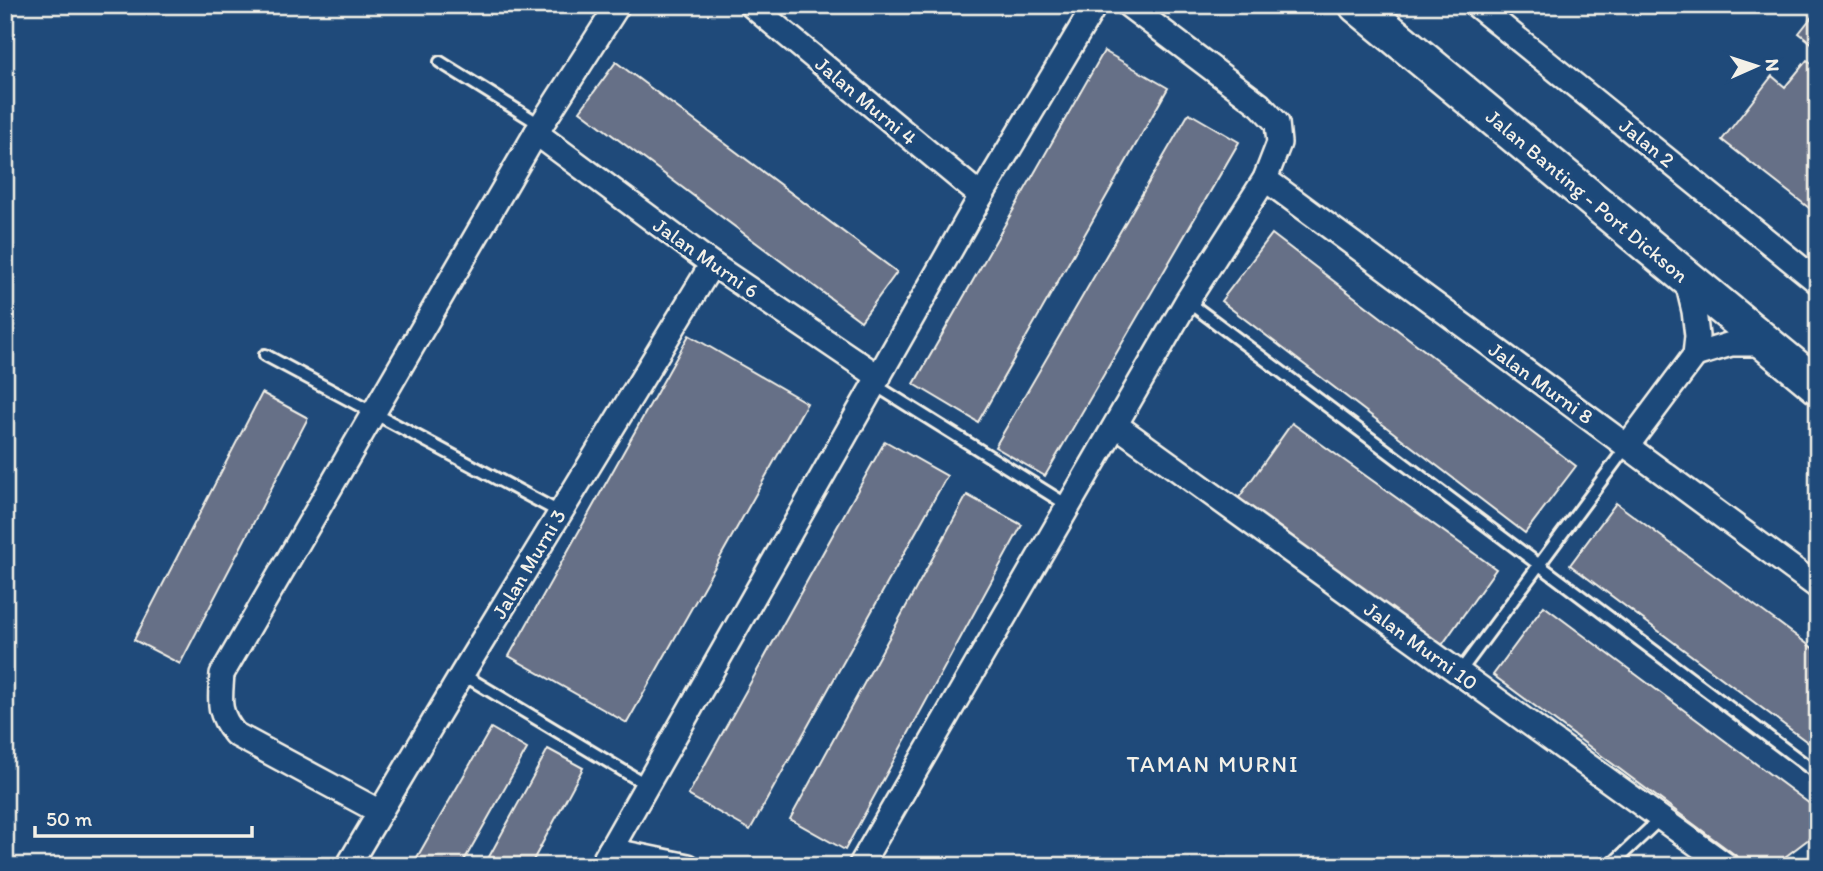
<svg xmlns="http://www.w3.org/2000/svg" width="1823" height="871" viewBox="0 0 1823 871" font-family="Itim,sans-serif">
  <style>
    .building { fill: #666f87; stroke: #f4f1e8; stroke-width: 2 }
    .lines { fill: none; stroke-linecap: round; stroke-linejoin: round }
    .lane-casing { stroke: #f4f1e8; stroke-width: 16 }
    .street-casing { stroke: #f4f1e8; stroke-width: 28 }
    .primary-casing { stroke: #f4f1e8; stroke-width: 40 }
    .lane { stroke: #1f4a7a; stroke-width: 10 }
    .street { stroke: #1f4a7a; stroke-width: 23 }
    .primary { stroke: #1f4a7a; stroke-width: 35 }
    .labels { text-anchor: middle; stroke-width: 7; stroke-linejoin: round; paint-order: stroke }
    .street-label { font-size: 21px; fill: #f4f1e8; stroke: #1f4a7a }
    .neighbourhood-label { font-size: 23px; letter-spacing: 2px; fill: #f4f1e8; stroke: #1f4a7a }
  </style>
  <rect width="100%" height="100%" fill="#1f4a7a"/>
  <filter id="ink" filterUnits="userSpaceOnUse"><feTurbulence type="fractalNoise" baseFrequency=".0143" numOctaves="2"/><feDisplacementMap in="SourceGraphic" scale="14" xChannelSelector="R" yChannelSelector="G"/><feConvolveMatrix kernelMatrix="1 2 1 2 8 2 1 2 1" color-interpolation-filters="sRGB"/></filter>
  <g filter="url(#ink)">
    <g class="building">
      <path d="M 1818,9 L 1818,48 L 1799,33 Z"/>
      <path d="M 1104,51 L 1168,88 L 978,422 L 914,384 Z"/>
      <path d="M 1807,60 L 1818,68 L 1818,215 L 1722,140 L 1772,76 L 1785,87 Z"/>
      <path d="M 616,62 L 897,272 L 861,321 L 580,111 Z"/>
      <path d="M 1189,113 L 1239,142 L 1045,476 L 995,447 Z"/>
      <path d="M 1272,234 L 1576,466 L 1525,533 L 1221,301 Z"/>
      <path d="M 689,335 L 807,403 L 627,723 L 509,656 Z"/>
      <path d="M 262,393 L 308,418 L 180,664 L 134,640 Z"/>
      <path d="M 1292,423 L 1496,569 L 1442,645 L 1238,499 Z"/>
      <path d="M 885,441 L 947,476 L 750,830 L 688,795 Z"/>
      <path d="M 967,495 L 1022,525 L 845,850 L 790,819 Z"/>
      <path d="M 1616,503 L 1818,652 L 1818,750 L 1570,565 Z"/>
      <path d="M 1544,606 L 1818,810 L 1818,832 L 1773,866 L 1750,866 L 1493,675 Z"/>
      <path d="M 491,728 L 527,749 L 461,866 L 412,866 Z"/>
      <path d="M 548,749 L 583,768 L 530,866 L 484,866 Z"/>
    </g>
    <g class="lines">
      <defs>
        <g id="lane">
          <path d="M 440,62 L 541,125"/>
          <path d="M 1187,301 L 1818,774"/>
          <path d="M 265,355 L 561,513"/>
          <path d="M 875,385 L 1069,506"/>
          <path d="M 1459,673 L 1627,446"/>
          <path d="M 462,674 L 647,785"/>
          <path d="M 1610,866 L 1661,818"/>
        </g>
        <g id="street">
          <path d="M 751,5 L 981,196"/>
          <path d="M 1476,5 L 1818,282"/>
          <path d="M 536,133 L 712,264 L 879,377"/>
          <path d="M 1265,179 L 1818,587"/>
          <path d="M 1695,355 L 1731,344 L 1768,344"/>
          <path d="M 1116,425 L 1727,866"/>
          <path d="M 1627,446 L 1695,355 L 1697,336 L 1694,311 L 1686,277"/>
          <path d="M 380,812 L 235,734 C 217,712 220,701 222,674 L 536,133 L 618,5"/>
          <path d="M 610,850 L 688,866"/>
          <path d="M 348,866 L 462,674 L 712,264"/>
          <path d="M 601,866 L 981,196 L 1095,5"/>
          <path d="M 860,866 L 1187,301 L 1265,179 L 1279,143 L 1277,123 L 1260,105 L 1128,5"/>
        </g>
        <path id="primary" d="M 1357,5 L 1818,386"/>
      </defs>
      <use href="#lane" class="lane-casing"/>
      <use href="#street" class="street-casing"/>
      <use href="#primary" class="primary-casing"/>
      <use href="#lane" class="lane"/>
      <use href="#street" class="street"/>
      <use href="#primary" class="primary"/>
    </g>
  </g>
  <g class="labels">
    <g class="street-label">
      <text transform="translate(866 101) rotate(40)" y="7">Jalan Murni 4</text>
      <text transform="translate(1647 143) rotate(39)" y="7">Jalan 2</text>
      <text transform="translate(1587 196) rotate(40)" y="7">Jalan Banting - Port Dickson</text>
      <text transform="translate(706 258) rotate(35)" y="7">Jalan Murni 6</text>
      <text transform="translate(1541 383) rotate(36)" y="7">Jalan Murni 8</text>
      <text transform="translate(529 564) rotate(-59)" y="7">Jalan Murni 3</text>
      <text transform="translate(1421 646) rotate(36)" y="7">Jalan Murni 10</text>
    </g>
    <g class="neighbourhood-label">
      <text x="1213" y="772">TAMAN MURNI</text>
    </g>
  </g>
  <rect width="1823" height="871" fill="none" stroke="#1f4a7a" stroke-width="28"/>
  <rect x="14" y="14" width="1795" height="843" fill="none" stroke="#f4f1e8" stroke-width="2.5" filter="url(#ink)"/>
  <g transform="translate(1756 66) rotate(87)" stroke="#1f4a7a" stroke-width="5" paint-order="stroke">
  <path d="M0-5L12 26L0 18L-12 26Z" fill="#f4f1e8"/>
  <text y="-10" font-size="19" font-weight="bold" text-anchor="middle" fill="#f4f1e8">N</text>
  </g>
  <path d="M35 826v10h217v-10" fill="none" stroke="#f4f1e8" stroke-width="3.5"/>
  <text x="46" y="826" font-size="21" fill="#f4f1e8" stroke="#1f4a7a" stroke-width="5" paint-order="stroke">50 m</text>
</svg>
